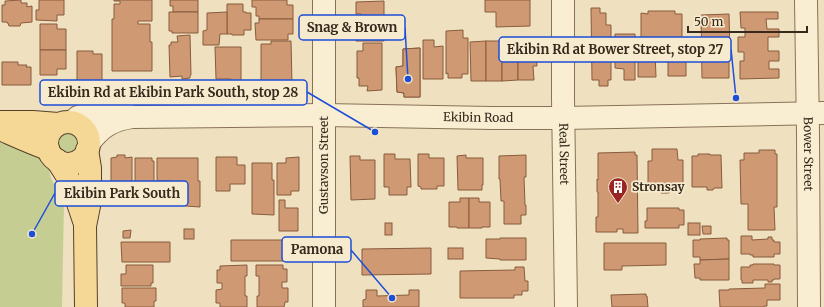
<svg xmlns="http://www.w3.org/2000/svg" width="824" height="307" viewBox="0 0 824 307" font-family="Merriweather,serif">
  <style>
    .green { fill: #c6cd93 }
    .building { fill: #cf9a73; stroke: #885b3c }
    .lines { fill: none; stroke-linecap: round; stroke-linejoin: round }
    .minor-casing { stroke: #887257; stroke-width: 24 }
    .major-casing { stroke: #56402b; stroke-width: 24 }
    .minor { stroke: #faeed2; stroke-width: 22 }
    .major { stroke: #f5d895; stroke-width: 22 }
    .labels { text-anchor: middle; stroke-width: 3.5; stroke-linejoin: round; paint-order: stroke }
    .street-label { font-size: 12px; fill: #37291c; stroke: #f6ebcf }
    .poi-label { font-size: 12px; font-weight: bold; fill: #37291c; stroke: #f6ebcf; text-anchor: start }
    .leader { fill: none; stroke: #1d4ed8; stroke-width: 1.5 }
    .callout-dot { fill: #1d4ed8; stroke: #f6ebcf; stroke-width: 1.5 }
    .callout { fill: #f6ebcf; stroke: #1d4ed8; stroke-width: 1.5 }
    .callout-label { font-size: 13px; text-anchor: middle; font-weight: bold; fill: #37291c }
  </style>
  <rect width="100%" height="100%" fill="#efe1bf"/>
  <g class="green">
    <circle cx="68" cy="143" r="10"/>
    <path d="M 0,138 C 12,144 40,154 46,164 C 50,169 49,175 53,182 C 60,191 62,190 64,203 L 62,307 L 0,307 Z"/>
  </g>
  <g class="building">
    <path d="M 21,0 L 21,3 L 27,3 L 27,7 L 32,6 L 32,22 L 21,23 L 20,26 L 9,26 L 8,23 L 7,23 L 7,22 L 2,22 L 2,5 L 5,5 L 5,1 Z"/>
    <path d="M 39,0 L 64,0 L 64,15 L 57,15 L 57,21 L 36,20 L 36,10 L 39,10 Z"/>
    <path d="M 114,0 L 152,0 L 152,21 L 138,21 L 138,24 L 150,24 L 150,42 L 152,42 L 152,71 L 112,71 L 112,19 L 114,19 L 114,4 L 120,4 L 120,1 L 114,1 Z"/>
    <path d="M 170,0 L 198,0 L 198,12 L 173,12 L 173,6 L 170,6 Z"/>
    <path d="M 252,0 L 287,0 L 287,5 L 293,5 L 293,19 L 259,19 L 259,16 L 256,16 L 256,7 L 252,7 Z"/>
    <path d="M 485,0 L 530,0 L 530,26 L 496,27 L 496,12 L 485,12 Z"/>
    <path d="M 384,1 L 384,21 L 361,21 L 361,14 L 356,14 L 356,2 Z"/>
    <path d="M 227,4 L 243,4 L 243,12 L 246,12 L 246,13 L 251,13 L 251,30 L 244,30 L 244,35 L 232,35 L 232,34 L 227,34 Z"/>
    <path d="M 591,8 L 600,8 L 600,13 L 606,13 L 606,25 L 611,25 L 611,80 L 608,80 L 608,86 L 599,86 L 599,80 L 592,80 Z"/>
    <path d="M 648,11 L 675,11 L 675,14 L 682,14 L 682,46 L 671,46 L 671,51 L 686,51 L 686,76 L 668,76 L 668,52 L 655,52 L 656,77 L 638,77 L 638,50 L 653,50 L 653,46 L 641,46 L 641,13 L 648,14 Z"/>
    <path d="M 169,12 L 198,12 L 198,33 L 172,33 L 172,31 L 169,31 Z"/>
    <path d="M 227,12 L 227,34 L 220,34 L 219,45 L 203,45 L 203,31 L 207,30 L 207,13 Z"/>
    <path d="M 740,12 L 778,12 L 778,19 L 766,19 L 767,29 L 779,29 L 779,37 L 768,37 L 768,51 L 779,51 L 779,61 L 769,61 L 769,69 L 779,69 L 779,78 L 740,79 L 740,61 L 744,61 L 744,52 L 738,52 L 738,37 L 745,37 L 745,28 L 741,28 Z"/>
    <path d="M 729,14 L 730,54 L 714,55 L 714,58 L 729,57 L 729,78 L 702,78 L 701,15 Z"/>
    <path d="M 259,19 L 293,19 L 293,34 L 288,34 L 288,40 L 256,40 L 255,23 L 259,23 Z"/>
    <path d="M 361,21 L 384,21 L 384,41 L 356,41 L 356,28 L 361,28 Z"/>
    <path d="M 40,24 L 57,24 L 57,29 L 66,29 L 66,50 L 40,50 Z"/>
    <path d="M 463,30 L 463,38 L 468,38 L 468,74 L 462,74 L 462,78 L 448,78 L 448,73 L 446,74 L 446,31 Z"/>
    <path d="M 615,34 L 635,34 L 635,80 L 624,80 L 624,69 L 615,68 Z"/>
    <path d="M 190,35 L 191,75 L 190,76 L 190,78 L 182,79 L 182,76 L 170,77 L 169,45 L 171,45 L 171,42 L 178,42 L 177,36 Z"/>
    <path d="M 423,40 L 434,40 L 434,47 L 443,46 L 443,79 L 423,79 Z"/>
    <path d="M 271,41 L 291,41 L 292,84 L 261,85 L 261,44 L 271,44 Z"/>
    <path d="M 486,41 L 486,81 L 471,81 L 470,42 Z"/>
    <rect x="486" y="41" width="16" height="40"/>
    <path d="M 502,41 L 518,41 L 518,80 L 502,81 Z"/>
    <path d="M 518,41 L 534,41 L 534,51 L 536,51 L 537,66 L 533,66 L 534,80 L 518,80 Z"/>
    <path d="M 363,43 L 382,43 L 382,90 L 367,91 L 368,86 L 359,86 L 359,78 L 357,78 L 357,51 L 363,51 Z"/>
    <path d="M 215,47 L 241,47 L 241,82 L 231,82 L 231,79 L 216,79 Z"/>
    <path d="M 420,48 L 420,97 L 404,97 L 404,93 L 397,92 L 396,67 L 403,66 L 403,49 Z"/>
    <path d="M 420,48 L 420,97 L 404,97 L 404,93 L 397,92 L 396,67 L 403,66 L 403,49 Z"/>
    <path d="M 40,50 L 66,50 L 66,69 L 57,69 L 57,75 L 40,75 Z"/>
    <path d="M 77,51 L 93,51 L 93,54 L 102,54 L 102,83 L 77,83 Z"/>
    <path d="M 2,62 L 18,62 L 18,65 L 27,65 L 26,67 L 31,67 L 31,85 L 2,85 Z"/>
    <path d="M 652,149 L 677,149 L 678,160 L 683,160 L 683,191 L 669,191 L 669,193 L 661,193 L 661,190 L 648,190 L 648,161 L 652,161 Z"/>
    <path d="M 759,150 L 775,150 L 775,154 L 777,154 L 777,207 L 774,207 L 775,230 L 748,230 L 748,204 L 741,204 L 740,160 L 744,160 L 744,153 L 759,153 Z"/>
    <path d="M 635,152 L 635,155 L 637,155 L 638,233 L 623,233 L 623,229 L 617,229 L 617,232 L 596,232 L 596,217 L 598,217 L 598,192 L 597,192 L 597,179 L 598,180 L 598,153 Z"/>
    <path d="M 384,154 L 395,154 L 395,159 L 410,159 L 411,187 L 407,187 L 407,195 L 389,195 L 389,187 L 384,187 Z"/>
    <path d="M 418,154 L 429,154 L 429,158 L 444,158 L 444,186 L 437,186 L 437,189 L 421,189 L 421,187 L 418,186 Z"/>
    <path d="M 698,154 L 710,154 L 710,155 L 721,155 L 722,188 L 714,188 L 713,190 L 707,190 L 707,187 L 692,187 L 692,156 L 698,156 Z"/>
    <path d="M 117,155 L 125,155 L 125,158 L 132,157 L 132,188 L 129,188 L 129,198 L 113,198 L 113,189 L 111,188 L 111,158 L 117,157 Z"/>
    <path d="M 466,155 L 466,158 L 483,158 L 483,185 L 482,185 L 482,190 L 458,190 L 457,156 Z"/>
    <path d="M 526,155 L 526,177 L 524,177 L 525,205 L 526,205 L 526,215 L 521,215 L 521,224 L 504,224 L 504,201 L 501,201 L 500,179 L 499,179 L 499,156 Z"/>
    <path d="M 350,156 L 360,156 L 360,160 L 375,160 L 375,199 L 351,200 Z"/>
    <path d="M 216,157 L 237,157 L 237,165 L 245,165 L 245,184 L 230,184 L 230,191 L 216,191 Z"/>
    <path d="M 299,157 L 299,191 L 291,191 L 291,195 L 277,195 L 277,163 L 286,163 L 286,158 Z"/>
    <path d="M 135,158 L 152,158 L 152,161 L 154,161 L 154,202 L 137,202 L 137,195 L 135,195 Z"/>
    <path d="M 157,158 L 198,158 L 198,181 L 200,181 L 200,207 L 185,206 L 185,204 L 170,204 L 170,181 L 157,181 Z"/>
    <path d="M 252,163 L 272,163 L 272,180 L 274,180 L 274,215 L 252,214 Z"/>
    <path d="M 460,198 L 469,198 L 469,228 L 457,228 L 457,227 L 449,227 L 449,202 L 460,202 Z"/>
    <path d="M 469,198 L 479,198 L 479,202 L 490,202 L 490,227 L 482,227 L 482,228 L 469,228 Z"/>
    <path d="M 279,200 L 285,200 L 285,208 L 298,208 L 298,231 L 279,231 Z"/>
    <path d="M 647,208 L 679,208 L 679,210 L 684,210 L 684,225 L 679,225 L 679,228 L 645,228 L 645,221 L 647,221 Z"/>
    <rect x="385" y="223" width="7" height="12"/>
    <rect x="688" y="223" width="12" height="12"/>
    <path d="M 702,226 L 711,226 L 711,234 L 703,234 Z"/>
    <rect x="184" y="229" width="10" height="10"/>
    <path d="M 131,230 L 130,238 L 123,238 L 123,231 Z"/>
    <path d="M 741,236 L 752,236 L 752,240 L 768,239 L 768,237 L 772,237 L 772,240 L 774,240 L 774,242 L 780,242 L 780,254 L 774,254 L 774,257 L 753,257 L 753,255 L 750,255 L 750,254 L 741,254 Z"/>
    <path d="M 500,238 L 526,238 L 526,260 L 500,260 L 500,259 L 486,258 L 486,239 L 500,239 Z"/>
    <path d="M 727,238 L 727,240 L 729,240 L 729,259 L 700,260 L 700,257 L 693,257 L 693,240 L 700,240 L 700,239 Z"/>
    <path d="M 231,240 L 283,240 L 283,248 L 288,248 L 288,261 L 231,261 Z"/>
    <path d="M 121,242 L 170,242 L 170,262 L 122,262 Z"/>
    <path d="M 604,243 L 666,243 L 666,265 L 622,266 L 622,270 L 604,270 Z"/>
    <path d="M 431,248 L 431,274 L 362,275 L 362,249 Z"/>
    <rect x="448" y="248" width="15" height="11"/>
    <path d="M 729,259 L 729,280 L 700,280 L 700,278 L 695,278 L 694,264 L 700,264 L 700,260 Z"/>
    <path d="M 753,264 L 774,264 L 774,265 L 780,265 L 780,279 L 774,279 L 774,280 L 772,280 L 772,282 L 768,282 L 768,280 L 753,280 L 753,283 L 742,283 L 742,280 L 741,280 L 741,267 L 750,267 L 750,265 L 753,265 Z"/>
    <path d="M 126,265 L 153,265 L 153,283 L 151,283 L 151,286 L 121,286 L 121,274 L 126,274 Z"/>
    <path d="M 247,265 L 247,276 L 245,276 L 245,296 L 247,296 L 247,307 L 220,307 L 220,303 L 216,303 L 216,290 L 222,289 L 222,283 L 217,283 L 217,270 L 220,270 L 220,266 Z"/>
    <path d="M 256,265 L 283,265 L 283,269 L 287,269 L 287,282 L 282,282 L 282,288 L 288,288 L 288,302 L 285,302 L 284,307 L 257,307 L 257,296 L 259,296 L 259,276 L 256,276 Z"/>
    <path d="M 515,267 L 524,267 L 525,281 L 528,281 L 528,291 L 522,291 L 522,295 L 514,295 L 514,298 L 460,298 L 460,271 L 515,270 Z"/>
    <path d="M 765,284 L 780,284 L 780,300 L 767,300 L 767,306 L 764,306 L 764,307 L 720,307 L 719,290 L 729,290 L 729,289 L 765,288 Z"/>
    <path d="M 122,288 L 156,288 L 156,301 L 154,301 L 154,307 L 125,307 L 125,303 L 122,303 Z"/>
    <path d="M 366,290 L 377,290 L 377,296 L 409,295 L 409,290 L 419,290 L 419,307 L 363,307 L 363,300 L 366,299 Z"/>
    <path d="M 646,294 L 646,296 L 647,296 L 648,307 L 612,307 L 611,295 Z"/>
  </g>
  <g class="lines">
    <defs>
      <g id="minor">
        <path d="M 324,0 L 324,307"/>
        <path id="s1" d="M 563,0 L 563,98 L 566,307"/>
        <path id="s2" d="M 806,0 L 808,134 L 809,307"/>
        <path d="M 72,122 L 78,117 L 91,112 L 119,111 L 129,115"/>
        <path id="s3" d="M 89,143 C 101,127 112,120 132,117 L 324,115 L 492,118 L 563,118 L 824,113"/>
      </g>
      <g id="major">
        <path d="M 0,122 L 33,122 L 58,124"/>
        <circle cx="68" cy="143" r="21"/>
        <path d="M 0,129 C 16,136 31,143 48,149"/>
        <path d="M 57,160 C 60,165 64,171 67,176 C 74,190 79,206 84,221"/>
        <path d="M 86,307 L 85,226 L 90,201 L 90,168 L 87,150"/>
      </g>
    </defs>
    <use href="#minor" class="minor-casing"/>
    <use href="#major" class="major-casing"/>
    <use href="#minor" class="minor"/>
    <use href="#major" class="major"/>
  </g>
  <defs>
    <symbol id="building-pin" viewBox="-11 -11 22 30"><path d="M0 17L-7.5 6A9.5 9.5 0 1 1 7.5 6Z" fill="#9a2525" stroke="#f6ebcf"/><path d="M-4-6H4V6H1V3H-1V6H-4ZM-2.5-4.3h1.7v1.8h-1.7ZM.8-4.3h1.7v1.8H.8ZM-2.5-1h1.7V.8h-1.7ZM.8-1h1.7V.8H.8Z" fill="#fff"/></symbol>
  </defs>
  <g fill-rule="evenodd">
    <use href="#building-pin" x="607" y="176" width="22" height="30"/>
  </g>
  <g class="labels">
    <g class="street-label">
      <text dy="4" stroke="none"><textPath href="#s3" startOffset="398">Ekibin Road</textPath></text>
      <text dy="4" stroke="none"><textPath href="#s2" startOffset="154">Bower Street</textPath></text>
      <text dy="4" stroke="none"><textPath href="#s1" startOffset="154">Real Street</textPath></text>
      <text transform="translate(324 165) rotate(-90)" y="4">Gustavson Street</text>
    </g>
    <g class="poi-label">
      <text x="632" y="191">Stronsay</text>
    </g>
  </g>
  <path class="leader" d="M408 79L405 28M736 98L731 49M375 132L307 92M32 234L55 193M392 298L351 250"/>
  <g class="callout-dot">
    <circle cx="408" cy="79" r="4"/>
    <circle cx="736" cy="98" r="4"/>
    <circle cx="375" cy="132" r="4"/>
    <circle cx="32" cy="234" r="4"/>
    <circle cx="392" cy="298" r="4"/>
  </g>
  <g class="callout">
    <rect x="299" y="15" width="106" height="25" rx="4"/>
    <rect x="499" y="37" width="232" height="25" rx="4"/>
    <rect x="40" y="80" width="267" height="25" rx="4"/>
    <rect x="55" y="181" width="133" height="25" rx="4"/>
    <rect x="282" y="237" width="69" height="25" rx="4"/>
  </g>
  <g class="callout-label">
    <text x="352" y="32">Snag &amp; Brown</text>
    <text x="615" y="54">Ekibin Rd at Bower Street, stop 27</text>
    <text x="173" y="97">Ekibin Rd at Ekibin Park South, stop 28</text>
    <text x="122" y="198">Ekibin Park South</text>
    <text x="317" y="254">Pamona</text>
  </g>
  <path d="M688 26v6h119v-6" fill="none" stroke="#37291c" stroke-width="2"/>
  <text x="694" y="26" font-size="12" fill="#37291c" stroke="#f6ebcf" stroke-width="3" paint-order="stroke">50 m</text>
</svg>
